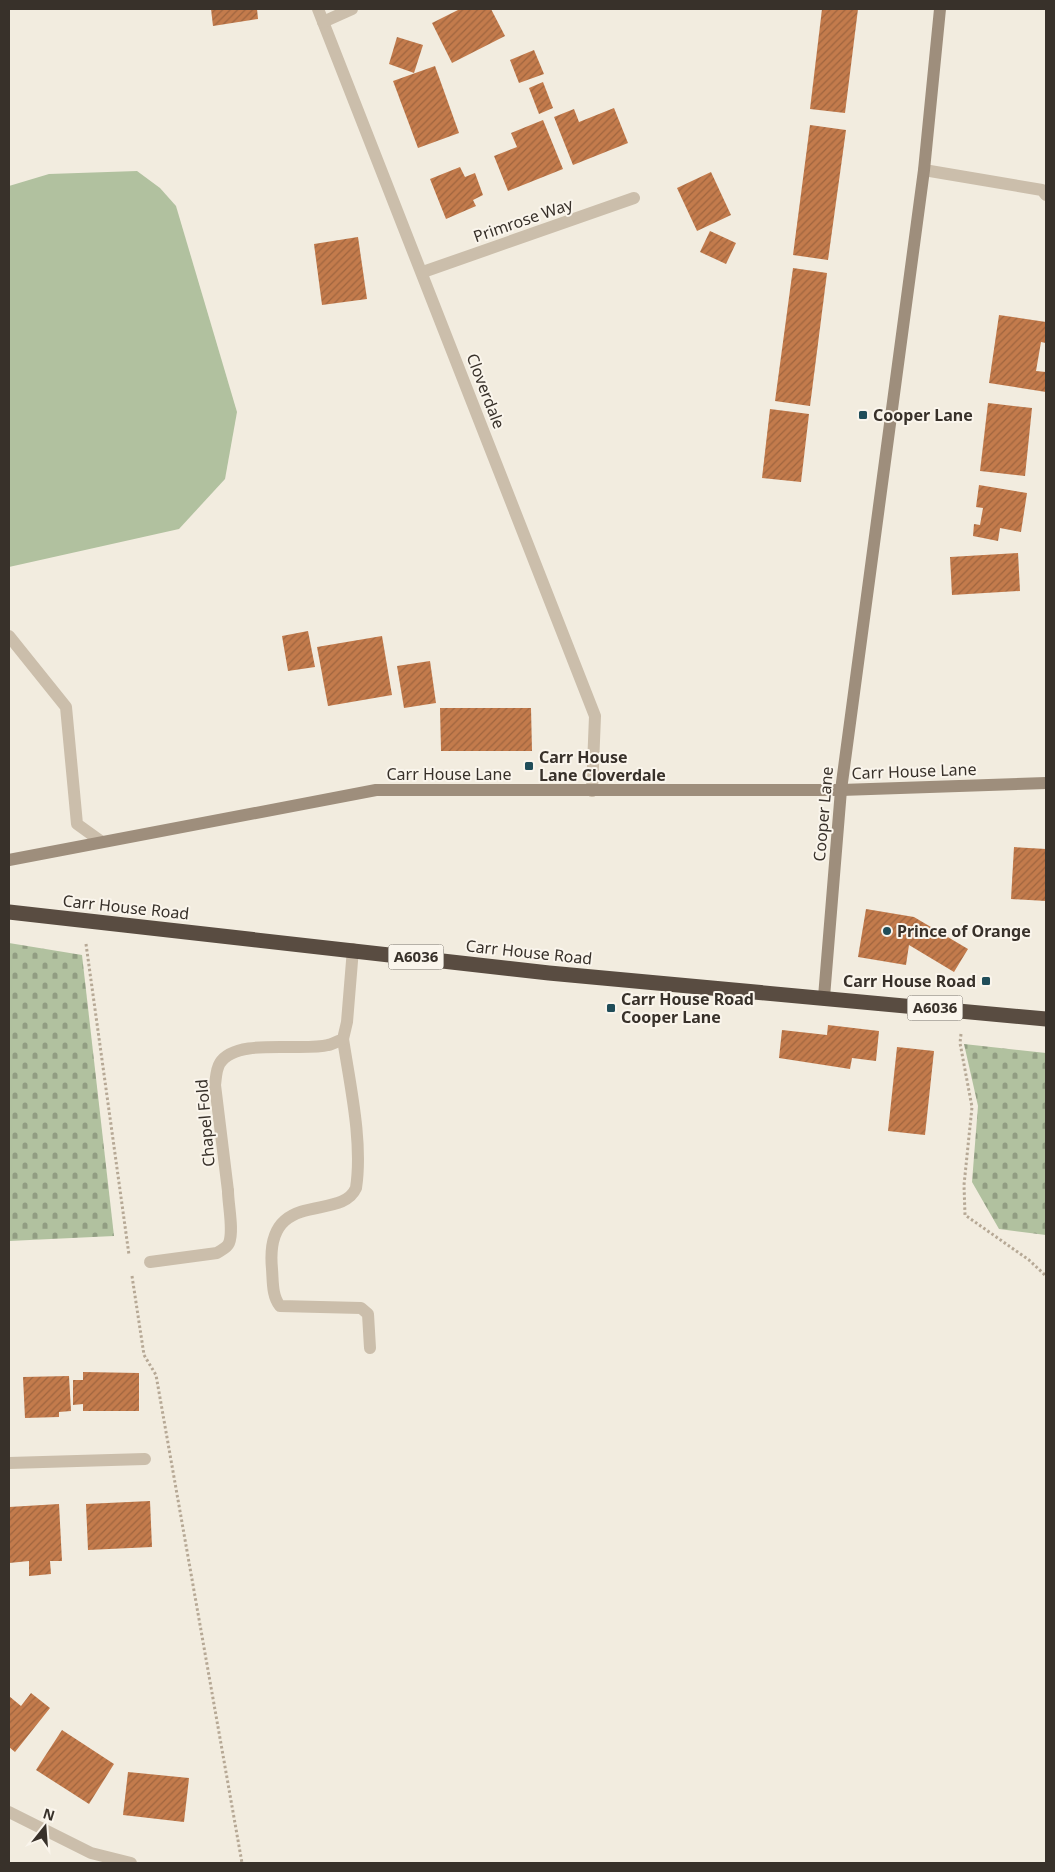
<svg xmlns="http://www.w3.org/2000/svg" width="1055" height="1872" viewBox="0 0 1055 1872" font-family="'Noto Sans',sans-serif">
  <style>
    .cemetery { fill: url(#cemetery-stones) }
    .park { fill: #b1c19f }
    .building { fill: url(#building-hatch) }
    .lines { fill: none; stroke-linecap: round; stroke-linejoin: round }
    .path { stroke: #b6a895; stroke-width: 3; stroke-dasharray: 2.5 2.5; stroke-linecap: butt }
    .lane { stroke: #cbbeab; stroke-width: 12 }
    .street { stroke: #cbbeab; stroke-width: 12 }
    .secondary { stroke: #9e8e7c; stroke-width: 12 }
    .highway { stroke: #594c41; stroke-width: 15 }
    .poi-dot { fill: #204d59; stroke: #faf5ec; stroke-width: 2 }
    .labels { text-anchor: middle; stroke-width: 4; stroke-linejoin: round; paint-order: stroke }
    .shield { fill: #faf5ec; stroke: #726c64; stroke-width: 1 }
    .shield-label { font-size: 15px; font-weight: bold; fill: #38312a }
    .street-label { font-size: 16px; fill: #38312a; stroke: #faf5ec }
    .poi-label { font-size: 16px; font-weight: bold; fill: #38312a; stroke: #faf5ec; text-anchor: start }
  </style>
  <defs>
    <pattern id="cemetery-stones" width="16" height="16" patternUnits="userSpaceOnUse" patternTransform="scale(1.25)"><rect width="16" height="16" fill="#b1c19f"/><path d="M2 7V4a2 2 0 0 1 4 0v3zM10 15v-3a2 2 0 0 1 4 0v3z" fill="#919d82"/></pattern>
    <pattern id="building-hatch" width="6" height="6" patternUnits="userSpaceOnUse" patternTransform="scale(1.25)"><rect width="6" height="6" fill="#c37b4c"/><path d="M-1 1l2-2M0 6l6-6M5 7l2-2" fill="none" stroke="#9f653f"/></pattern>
  </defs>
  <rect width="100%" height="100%" fill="#f2ecdf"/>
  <g class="cemetery">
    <path d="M 9,943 L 82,955 L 114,1236 L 9,1241 Z"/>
    <path d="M 964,1044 L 1046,1053 L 1046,1235 L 999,1229 L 972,1182 L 978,1106 Z"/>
  </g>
  <path class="park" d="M 137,171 L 160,188 L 176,206 L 237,412 L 225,479 L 179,529 L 9,567 L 9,186 L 49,174 Z"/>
  <g class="building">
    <path d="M 211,9 L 257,9 L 258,19 L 213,26 Z"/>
    <path d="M 460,9 L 491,9 L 505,36 L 452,63 L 432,23 Z"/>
    <path d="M 822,9 L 858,9 L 845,113 L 810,109 Z"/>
    <path d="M 397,37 L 423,45 L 414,73 L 389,64 Z"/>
    <path d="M 534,50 L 544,74 L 519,83 L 510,60 Z"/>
    <path d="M 435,66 L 459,133 L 418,148 L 393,81 Z"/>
    <path d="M 543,82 L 553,108 L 539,114 L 529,88 Z"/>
    <path d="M 614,108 L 628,143 L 573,165 L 554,117 L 574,109 L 579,122 Z"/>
    <path d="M 543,120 L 563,169 L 508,191 L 494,156 L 517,147 L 511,133 Z"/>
    <path d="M 810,125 L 846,130 L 828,260 L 793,255 Z"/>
    <path d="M 460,167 L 465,177 L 475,173 L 483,195 L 473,200 L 476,206 L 446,219 L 430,179 Z"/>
    <path d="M 711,172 L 731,215 L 697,231 L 677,188 Z"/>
    <path d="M 710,231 L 736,243 L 726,264 L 700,252 Z"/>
    <path d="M 358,237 L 367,299 L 322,305 L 314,244 Z"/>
    <path d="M 793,268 L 827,273 L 810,406 L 775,401 Z"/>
    <path d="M 999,315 L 1046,322 L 1046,343 L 1041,342 L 1036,371 L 1046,372 L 1046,392 L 989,383 Z"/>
    <path d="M 988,403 L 1032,408 L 1025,476 L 980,471 Z"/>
    <path d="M 770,409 L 809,414 L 801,482 L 762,478 Z"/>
    <path d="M 979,485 L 1027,493 L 1021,532 L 1000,528 L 998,541 L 973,536 L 974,524 L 980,525 L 983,508 L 976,507 Z"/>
    <path d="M 1018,553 L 1020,591 L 952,595 L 950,557 Z"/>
    <path d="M 308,631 L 315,667 L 288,671 L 282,636 Z"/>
    <path d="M 382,636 L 392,695 L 328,706 L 317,647 Z"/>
    <path d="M 430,661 L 436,703 L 404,708 L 397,666 Z"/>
    <path d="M 440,708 L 531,708 L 532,751 L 441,751 Z"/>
    <path d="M 1014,847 L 1046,849 L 1046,901 L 1011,899 Z"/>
    <path d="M 866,909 L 914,917 L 968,949 L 954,972 L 909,945 L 906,965 L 858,957 Z"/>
    <path d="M 828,1025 L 879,1031 L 876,1061 L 852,1058 L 850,1069 L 779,1058 L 782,1030 L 827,1035 Z"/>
    <path d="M 897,1047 L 934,1051 L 925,1135 L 888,1131 Z"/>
    <path d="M 83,1372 L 139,1373 L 139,1411 L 83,1411 L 83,1404 L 73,1405 L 73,1380 L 83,1380 Z"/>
    <path d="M 69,1376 L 71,1411 L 59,1412 L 59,1417 L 25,1418 L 23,1377 Z"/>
    <path d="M 150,1501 L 152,1547 L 88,1550 L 86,1504 Z"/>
    <path d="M 59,1504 L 62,1561 L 50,1561 L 51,1574 L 29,1576 L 29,1561 L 9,1563 L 9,1507 Z"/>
    <path d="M 31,1693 L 50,1708 L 15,1752 L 9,1747 L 9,1696 L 21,1706 Z"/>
    <path d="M 62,1730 L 114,1764 L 89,1804 L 36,1770 Z"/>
    <path d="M 128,1772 L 189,1778 L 184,1822 L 123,1815 Z"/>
  </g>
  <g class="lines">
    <g class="path">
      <path d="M 86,944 L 129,1255"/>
      <path d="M 961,1034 L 960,1043 L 972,1107 L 964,1185 L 965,1215 L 1029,1260 L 1046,1276"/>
      <path d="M 132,1276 L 144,1355 L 156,1375 L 242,1863"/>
    </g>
    <g class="lane">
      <path d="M 9,636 L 66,707 L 77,824 L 102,842"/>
      <path d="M 343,1039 C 350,1085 363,1142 356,1188 C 341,1223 264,1186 272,1269 C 273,1282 272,1296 280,1306 L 361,1308 L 368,1314 L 370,1348"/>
      <path d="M 150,1262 L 217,1253 C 221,1250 227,1248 229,1243 C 234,1231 228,1204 228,1191"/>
    </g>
    <g class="street">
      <path d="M 318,9 L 595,716 L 592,791"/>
      <path d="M 323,22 L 352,9"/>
      <path d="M 924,170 L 1042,190 L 1046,195"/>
      <path d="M 423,272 L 634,198"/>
      <path d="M 228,1191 L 215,1085 C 216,1078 216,1069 220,1063 C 236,1037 303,1052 328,1045 C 333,1044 338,1041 343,1039 L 347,1022 L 353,949"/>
      <path d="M 9,1463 L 145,1459"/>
      <path d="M 9,1812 L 91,1853 L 131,1863"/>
    </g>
    <g class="secondary">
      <path d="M 9,860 L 376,790 L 841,790 L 1046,783"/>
      <path d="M 824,997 L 841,790 L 924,170 L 940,9"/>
    </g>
    <path class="highway" d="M 9,912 L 549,973 L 1046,1019"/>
  </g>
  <g class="poi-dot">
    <rect x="858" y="410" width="10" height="10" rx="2.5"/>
    <rect x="524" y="761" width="10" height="10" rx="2.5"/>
    <circle cx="887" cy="931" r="5"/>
    <rect x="981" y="976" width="10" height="10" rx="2.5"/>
    <rect x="606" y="1003" width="10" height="10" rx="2.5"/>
  </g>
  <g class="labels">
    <g class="shield">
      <rect x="388.5" y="944.5" width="55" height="25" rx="4"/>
      <rect x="907.5" y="995.5" width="55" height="25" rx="4"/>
    </g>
    <g class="shield-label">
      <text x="416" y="962">A6036</text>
      <text x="935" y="1013">A6036</text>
    </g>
    <g class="street-label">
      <text transform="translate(523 220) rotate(-19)" y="6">Primrose Way</text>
      <text transform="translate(486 391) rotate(69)" y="6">Cloverdale</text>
      <text transform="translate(914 771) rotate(-2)" y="6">Carr House Lane</text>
      <text x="449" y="780">Carr House Lane</text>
      <text transform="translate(823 814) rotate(-85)" y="6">Cooper Lane</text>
      <text transform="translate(126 907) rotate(6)" y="6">Carr House Road</text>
      <text transform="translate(529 952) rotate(6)" y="6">Carr House Road</text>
      <text transform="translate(205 1123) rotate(-95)" y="6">Chapel Fold</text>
    </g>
    <g class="poi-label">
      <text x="873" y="421">Cooper Lane</text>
      <text x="539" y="763">Carr House<tspan x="539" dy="18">Lane Cloverdale</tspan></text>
      <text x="897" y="937">Prince of Orange</text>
      <text x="976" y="987" text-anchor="end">Carr House Road</text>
      <text x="621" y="1005">Carr House Road<tspan x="621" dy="18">Cooper Lane</tspan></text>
    </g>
  </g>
  <rect width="1055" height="1872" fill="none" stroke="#38312a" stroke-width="20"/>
  <g transform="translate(45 1827) rotate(17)" stroke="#faf5ec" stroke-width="4" paint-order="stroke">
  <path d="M0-4L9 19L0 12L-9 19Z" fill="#38312a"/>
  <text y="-8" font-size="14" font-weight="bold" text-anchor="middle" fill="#38312a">N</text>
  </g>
</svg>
